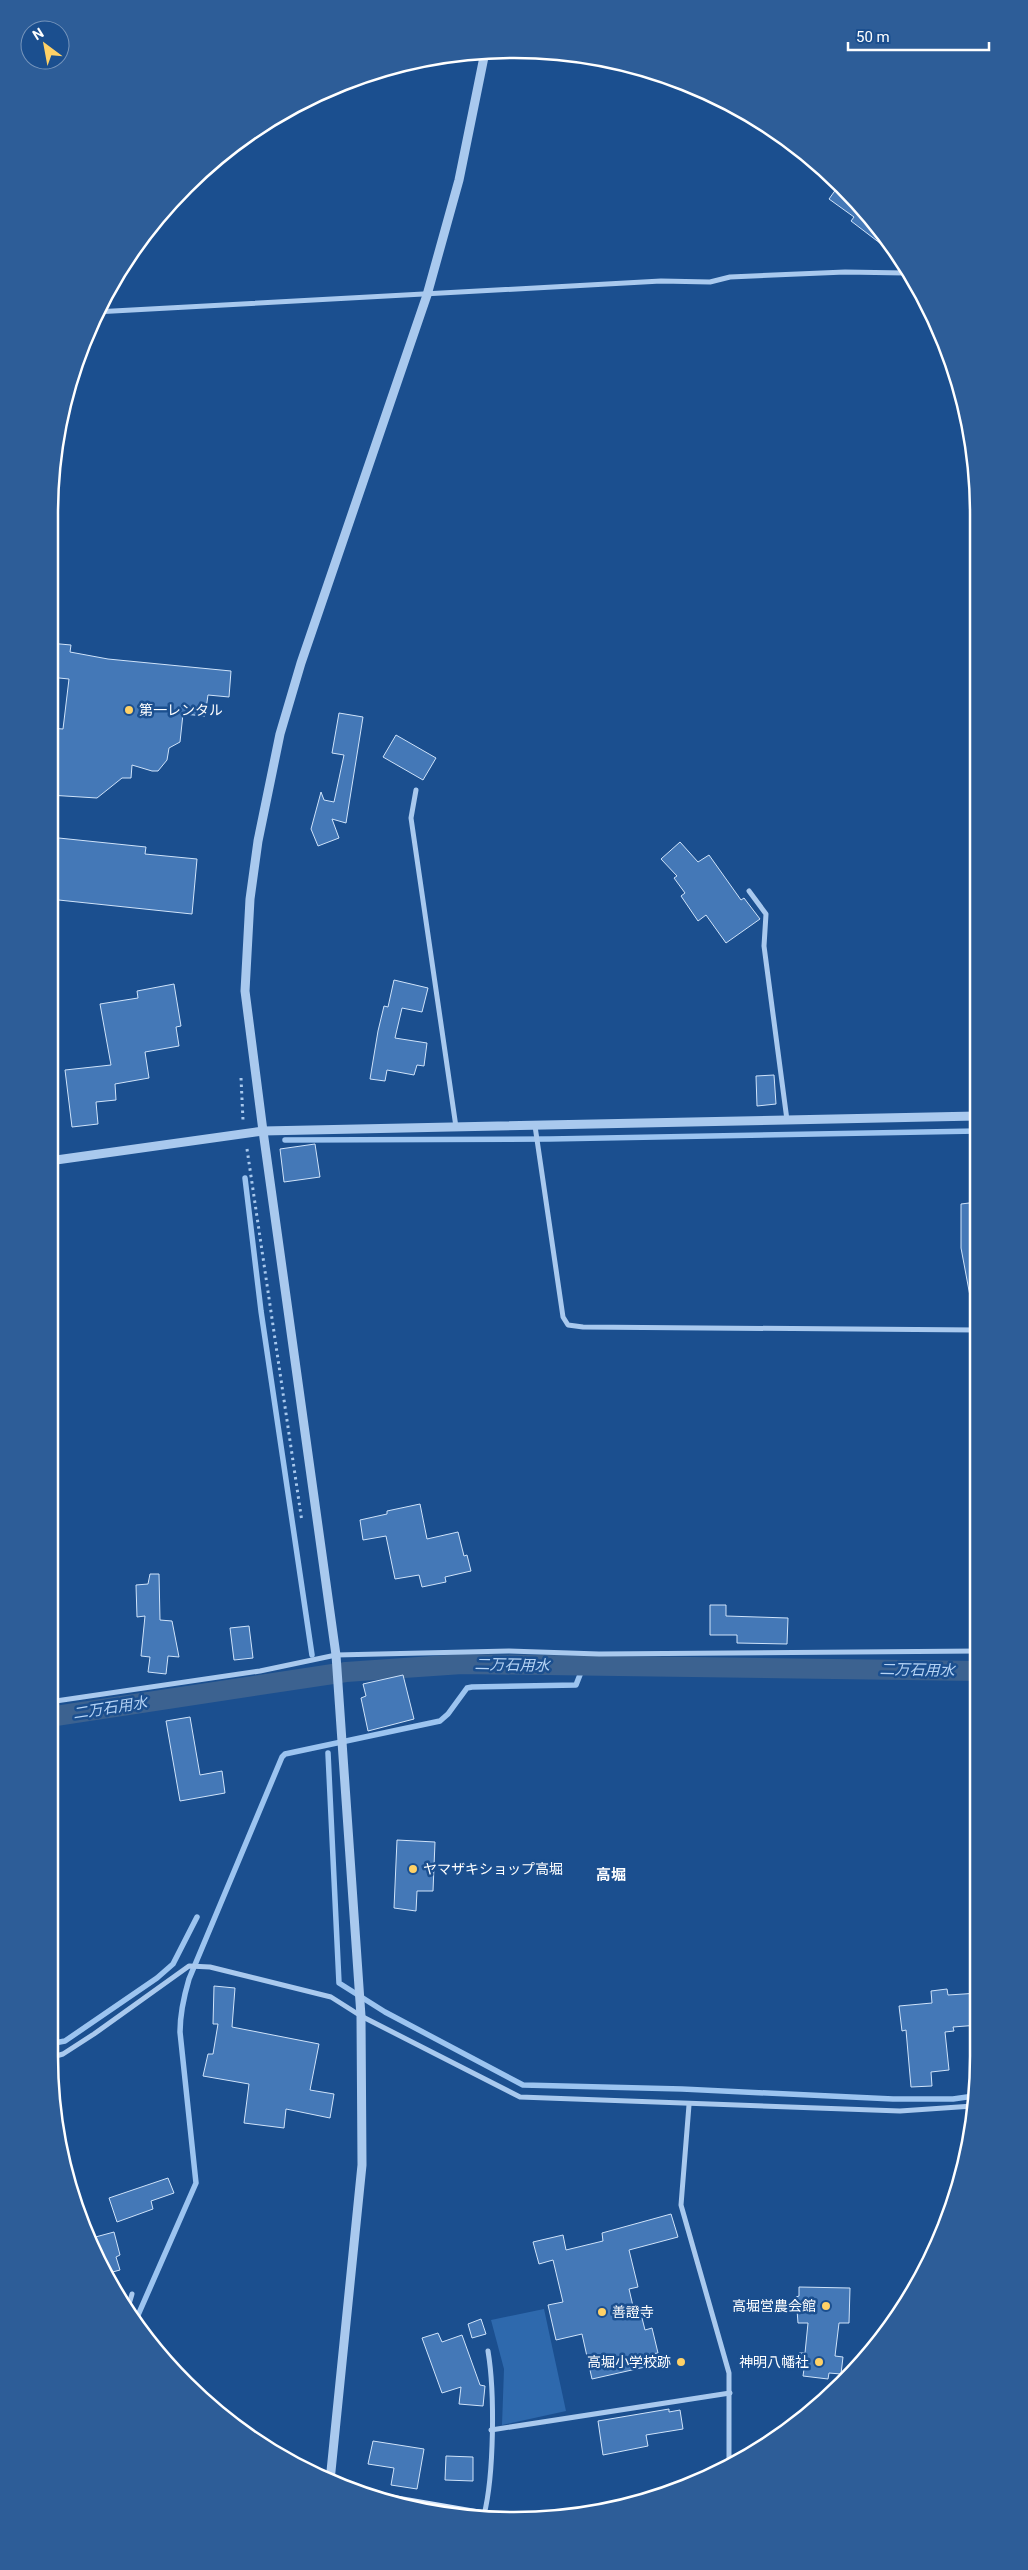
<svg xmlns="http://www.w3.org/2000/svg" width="1028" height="2570" viewBox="0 0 1028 2570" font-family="Roboto,'Noto Sans JP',sans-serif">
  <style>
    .green { fill: #2e69ad }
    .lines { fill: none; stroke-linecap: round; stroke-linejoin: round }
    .stream { stroke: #9cc4f0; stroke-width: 5.5 }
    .canal { stroke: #3c6290; stroke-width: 20 }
    .building { fill: #4478b7; stroke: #cfe3fa }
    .path { stroke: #a9c9ee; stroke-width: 3; stroke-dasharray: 2.5 4; stroke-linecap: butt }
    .minor { stroke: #a9c9ee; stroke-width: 5 }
    .tertiary { stroke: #a9c9ee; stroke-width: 9 }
    .secondary { stroke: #d6e6fa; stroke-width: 10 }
    .poi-dot { fill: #ffd166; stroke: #1b4f8f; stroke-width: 2 }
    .labels { text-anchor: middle; stroke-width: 5; stroke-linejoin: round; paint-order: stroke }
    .poi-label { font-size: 14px; fill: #fff; stroke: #1b4f8f; text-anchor: start }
    .water-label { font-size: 15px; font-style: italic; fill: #b5d3f5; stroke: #1b4f8f }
    .neighbourhood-label { font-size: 15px; font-weight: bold; fill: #fff; stroke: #1b4f8f }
    .rim { fill: none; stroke: #fff; stroke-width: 2.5 }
  </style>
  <rect width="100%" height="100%" fill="#1b4f8f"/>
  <path class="green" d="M 544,2309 L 566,2411 L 502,2425 L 504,2369 L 491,2320 Z"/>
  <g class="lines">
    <g class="stream">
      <path d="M 285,1140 L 550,1139 L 977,1131"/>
      <path d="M 245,1178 L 261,1311 L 312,1655"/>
      <path d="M 328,1753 L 339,1983 L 385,2012 L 523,2085 L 682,2089 L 893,2099 L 953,2099 L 974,2096"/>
      <path d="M 49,2044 L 65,2041 L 157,1978 L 173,1964 L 197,1917"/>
      <path d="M 135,2322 L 196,2183 L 180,2032 C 180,2013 184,1996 189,1979 L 282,1757 L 285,1754 L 440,1721 L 448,1714 L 467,1688 L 472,1687 L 576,1685 L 583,1667"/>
    </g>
    <path class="canal" d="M 49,1717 L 346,1672 L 462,1664 L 978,1671"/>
  </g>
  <g class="building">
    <path d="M 839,185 L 864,207 L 889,250 L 851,221 L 854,217 L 829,199 Z"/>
    <path d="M 49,643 L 71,645 L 70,652 L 108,659 L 231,671 L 229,697 L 208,695 L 205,716 L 183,714 L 180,742 L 169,748 L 167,760 L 158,771 L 152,771 L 132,765 L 131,778 L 122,778 L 97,798 L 49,795 L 49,728 L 63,729 L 69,679 L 49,677 Z"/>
    <path d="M 339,713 L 363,717 L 346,823 L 332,819 L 339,838 L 318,846 L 311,829 L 321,792 L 324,800 L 334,802 L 344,755 L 332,753 Z"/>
    <path d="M 396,735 L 436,758 L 423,780 L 383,757 Z"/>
    <path d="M 49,837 L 146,847 L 145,854 L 197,859 L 192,914 L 49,899 Z"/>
    <path d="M 680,842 L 698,862 L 709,855 L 741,900 L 744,898 L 760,919 L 726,943 L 706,915 L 698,921 L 681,896 L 685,893 L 674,878 L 677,876 L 661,859 Z"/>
    <path d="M 394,980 L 428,988 L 422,1012 L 402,1008 L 395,1038 L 427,1043 L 424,1066 L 417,1065 L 414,1075 L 387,1070 L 385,1081 L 370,1079 L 378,1031 L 384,1006 L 388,1007 Z"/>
    <path d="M 174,984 L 181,1026 L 176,1027 L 179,1046 L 145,1052 L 149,1078 L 115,1084 L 116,1100 L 96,1102 L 98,1124 L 72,1127 L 65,1070 L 111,1065 L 100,1004 L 138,998 L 137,991 Z"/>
    <path d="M 774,1075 L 776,1104 L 757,1106 L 756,1076 Z"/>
    <path d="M 315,1144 L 320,1177 L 284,1182 L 280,1149 Z"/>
    <path d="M 977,1202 L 977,1295 L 970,1296 L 961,1248 L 961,1204 Z"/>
    <path d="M 420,1504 L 427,1539 L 458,1532 L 464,1556 L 467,1555 L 471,1571 L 445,1577 L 446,1582 L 422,1587 L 419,1575 L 395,1579 L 386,1536 L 363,1540 L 360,1520 L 387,1514 L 387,1511 Z"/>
    <path d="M 150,1574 L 159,1574 L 160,1620 L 172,1621 L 179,1657 L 168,1656 L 166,1674 L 148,1672 L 150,1657 L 141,1656 L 145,1616 L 137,1617 L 136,1585 L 148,1584 Z"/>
    <path d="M 710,1605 L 726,1605 L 726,1616 L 788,1618 L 787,1644 L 737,1643 L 737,1635 L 710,1635 Z"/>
    <path d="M 249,1626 L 253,1658 L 234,1660 L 230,1628 Z"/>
    <path d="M 403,1675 L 414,1719 L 368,1731 L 361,1698 L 366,1696 L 363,1684 Z"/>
    <path d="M 190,1717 L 200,1775 L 222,1771 L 225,1793 L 180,1801 L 166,1721 Z"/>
    <path d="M 397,1840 L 435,1842 L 433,1891 L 417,1891 L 416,1911 L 394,1908 Z"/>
    <path d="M 214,1986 L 235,1988 L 232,2027 L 319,2044 L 310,2090 L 334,2094 L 330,2118 L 286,2109 L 284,2128 L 244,2123 L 249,2084 L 203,2076 L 208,2054 L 213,2054 L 218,2024 L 213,2024 Z"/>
    <path d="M 947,1989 L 948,1995 L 979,1993 L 979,2025 L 953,2027 L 954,2031 L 945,2032 L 949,2070 L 931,2072 L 932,2086 L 911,2087 L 906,2030 L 902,2031 L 899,2006 L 932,2003 L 931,1991 Z"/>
    <path d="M 168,2178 L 174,2193 L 151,2201 L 153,2209 L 117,2222 L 109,2198 Z"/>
    <path d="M 671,2214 L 678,2237 L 629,2250 L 638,2287 L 629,2289 L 636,2319 L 642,2318 L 645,2330 L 652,2328 L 658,2353 L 651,2354 L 654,2365 L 592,2379 L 582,2334 L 556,2340 L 548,2305 L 563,2302 L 553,2260 L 539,2264 L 533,2242 L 563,2235 L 566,2250 L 603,2241 L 602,2233 Z"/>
    <path d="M 114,2232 L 120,2255 L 116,2257 L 120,2270 L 105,2274 L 88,2239 Z"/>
    <path d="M 799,2287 L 850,2288 L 849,2323 L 839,2323 L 835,2356 L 843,2357 L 841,2374 L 829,2373 L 828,2379 L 803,2376 L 804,2369 L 798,2368 L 799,2353 L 805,2353 L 808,2323 L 798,2323 L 796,2297 L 799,2296 Z"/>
    <path d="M 481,2319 L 486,2334 L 472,2338 L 468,2324 Z"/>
    <path d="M 438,2333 L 442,2342 L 462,2335 L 480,2385 L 485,2386 L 483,2406 L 459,2404 L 461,2387 L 442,2393 L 422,2338 Z"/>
    <path d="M 669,2409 L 669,2412 L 680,2410 L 683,2429 L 646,2435 L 648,2446 L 603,2455 L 598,2421 Z"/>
    <path d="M 373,2441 L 424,2449 L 417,2489 L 391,2485 L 394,2468 L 368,2464 Z"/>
    <path d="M 446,2456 L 473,2457 L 473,2481 L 445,2480 Z"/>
  </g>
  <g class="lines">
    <g class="path">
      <path d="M 241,1078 L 243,1120"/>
      <path d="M 247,1149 L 302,1522"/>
    </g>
    <g class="minor">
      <path d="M 95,312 L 661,281 L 710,282 L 730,277 L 845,272 L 905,273"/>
      <path d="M 416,790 L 411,818 L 456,1127"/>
      <path d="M 749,891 L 766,914 L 764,946 L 787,1120"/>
      <path d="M 535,1126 L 563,1317 L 568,1325 L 583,1327 L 977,1330"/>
      <path d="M 49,1702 L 260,1671 L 336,1655 L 509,1651 L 599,1654 L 978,1651"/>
      <path d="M 49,2058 L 63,2054 L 94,2034 L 189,1966 L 210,1967 L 331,1997 L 361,2016 L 520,2097 L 900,2111 L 973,2106"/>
      <path d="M 689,2105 L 681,2205 L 729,2373 L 729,2466"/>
      <path d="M 127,2311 L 132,2294"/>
      <path d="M 491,2430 L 730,2393"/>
      <path d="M 484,2515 C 494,2475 495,2393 488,2351"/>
    </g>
    <g class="tertiary">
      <path d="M 49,1161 L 263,1131 L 977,1116"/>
      <path d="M 330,2481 L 362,2165 L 361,2016 L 336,1655 L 263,1131 L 245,991 L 250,899 L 258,841 L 280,734 L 301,663 L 427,295 L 459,180 L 485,52"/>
    </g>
    <path class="secondary" d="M 344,2487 L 376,2497 L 487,2516"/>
  </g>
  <g class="poi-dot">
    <circle cx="129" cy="710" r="5"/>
    <circle cx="413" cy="1869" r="5"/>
    <circle cx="826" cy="2306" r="5"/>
    <circle cx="602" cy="2312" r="5"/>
    <circle cx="681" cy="2362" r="5"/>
    <circle cx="819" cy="2362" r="5"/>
  </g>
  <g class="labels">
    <g class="poi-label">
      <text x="139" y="715">第一レンタル</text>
      <text x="423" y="1874">ヤマザキショップ高堀</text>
      <text x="816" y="2311" text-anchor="end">高堀営農会館</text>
      <text x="612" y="2317">善證寺</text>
      <text x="671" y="2367" text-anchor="end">高堀小学校跡</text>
      <text x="809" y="2367" text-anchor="end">神明八幡社</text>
    </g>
    <g class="water-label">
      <text transform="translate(512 1665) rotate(1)" y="5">二万石用水</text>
      <text transform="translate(917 1670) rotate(1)" y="5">二万石用水</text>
      <text transform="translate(110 1708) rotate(-9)" y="5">二万石用水</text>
    </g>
    <g class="neighbourhood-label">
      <text x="611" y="1880">高堀</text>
    </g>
  </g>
  <path d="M0 0H1028V2570H0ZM514 58H514A456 456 0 0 1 970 514V2056A456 456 0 0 1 514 2512H514A456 456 0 0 1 58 2056V514A456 456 0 0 1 514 58Z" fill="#2d5d98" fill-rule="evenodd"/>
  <path class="rim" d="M514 58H514A456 456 0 0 1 970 514V2056A456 456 0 0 1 514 2512H514A456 456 0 0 1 58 2056V514A456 456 0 0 1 514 58Z"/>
  <g transform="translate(45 45) rotate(328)"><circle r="24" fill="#1b4f8f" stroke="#7695bc"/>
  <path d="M0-4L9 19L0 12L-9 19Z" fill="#ffd166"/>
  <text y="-8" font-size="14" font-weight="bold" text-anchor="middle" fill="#ffffff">N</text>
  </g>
  <path d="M848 42v8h141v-8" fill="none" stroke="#ffffff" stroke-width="2.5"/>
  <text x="856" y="42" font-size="15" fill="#ffffff" stroke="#1b4f8f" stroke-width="4" paint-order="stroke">50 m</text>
</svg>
